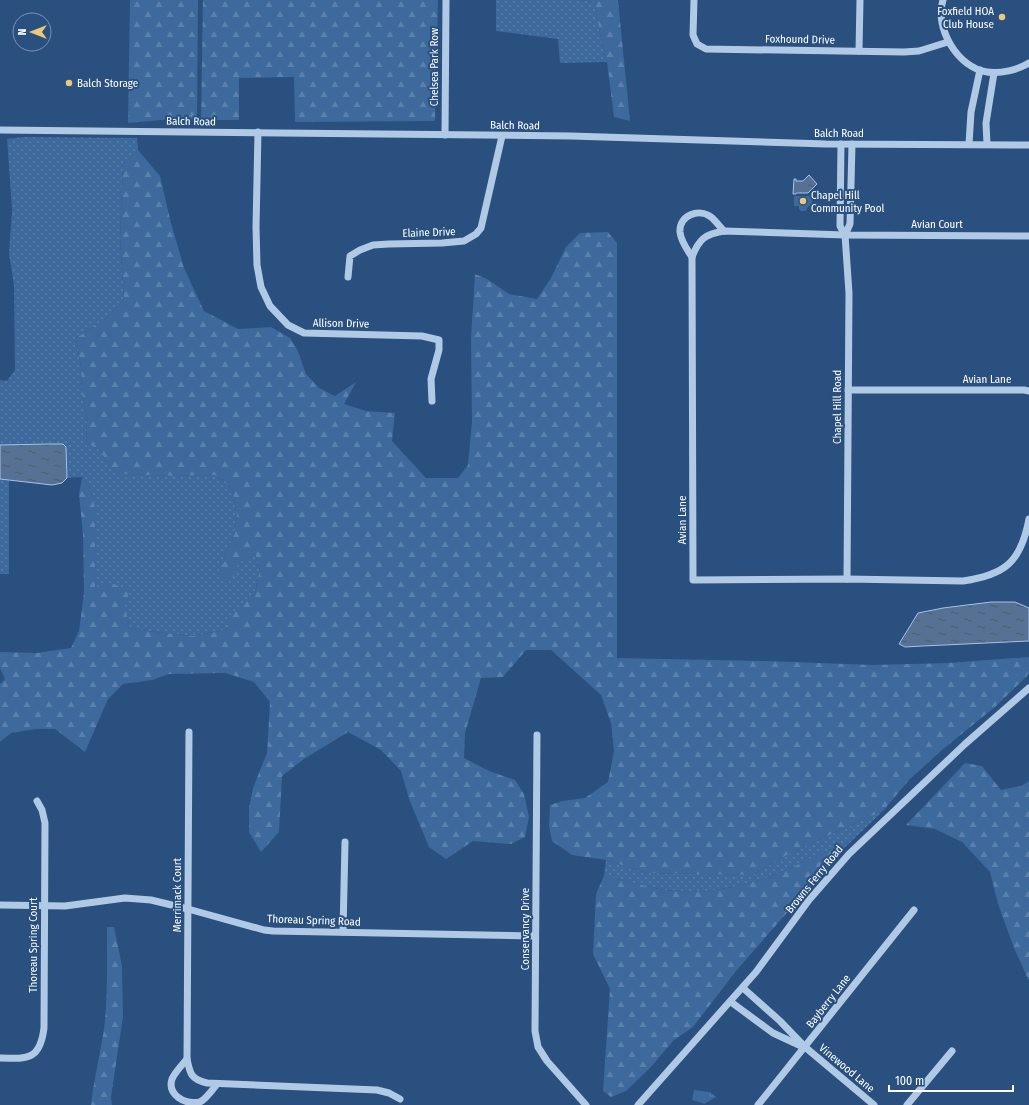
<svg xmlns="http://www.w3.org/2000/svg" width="1029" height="1105" viewBox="0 0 1029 1105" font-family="'Fira Sans Condensed',sans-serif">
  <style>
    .grass { fill: url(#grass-dots) }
    .forest { fill: url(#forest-firs) }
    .park { fill: url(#park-tufts) }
    .pitch { fill: #3d699c }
    .water { fill: url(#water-ripples); stroke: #a4c3e5 }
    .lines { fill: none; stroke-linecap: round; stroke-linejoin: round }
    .minor { stroke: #b0c9e5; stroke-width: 7 }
    .poi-dot { fill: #ecc877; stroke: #29507f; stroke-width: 1.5 }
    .labels { text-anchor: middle; stroke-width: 4; stroke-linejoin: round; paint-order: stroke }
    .poi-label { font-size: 11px; fill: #fff; stroke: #29507f; text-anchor: start }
    .street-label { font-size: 11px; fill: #fff; stroke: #29507f }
  </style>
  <defs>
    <pattern id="grass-dots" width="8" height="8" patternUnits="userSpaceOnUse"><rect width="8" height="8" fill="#3d699c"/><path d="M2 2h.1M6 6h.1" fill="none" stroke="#5a80ab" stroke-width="1.8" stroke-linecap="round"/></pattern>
    <pattern id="forest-firs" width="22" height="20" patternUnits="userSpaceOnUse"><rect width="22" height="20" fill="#3d699c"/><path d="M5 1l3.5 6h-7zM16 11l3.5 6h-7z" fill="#5a80ab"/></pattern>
    <pattern id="park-tufts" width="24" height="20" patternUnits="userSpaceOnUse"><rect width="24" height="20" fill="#3d699c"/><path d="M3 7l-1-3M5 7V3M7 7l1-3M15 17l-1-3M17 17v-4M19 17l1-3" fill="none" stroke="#5a80ab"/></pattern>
    <pattern id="water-ripples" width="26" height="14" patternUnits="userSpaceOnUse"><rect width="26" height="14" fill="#567193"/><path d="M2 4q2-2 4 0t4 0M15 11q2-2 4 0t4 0" fill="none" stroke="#505b68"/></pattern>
  </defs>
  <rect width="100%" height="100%" fill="#29507f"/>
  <g class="grass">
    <path d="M 496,0 L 580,0 L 594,2 L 603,48 L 607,62 L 560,63 L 558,39 L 496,31 Z"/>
    <path d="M 23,137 L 137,138 L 138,150 L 123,164 L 120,238 L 124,298 L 111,315 L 76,338 L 81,367 L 82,392 L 87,423 L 86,443 L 100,450 L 109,466 L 117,474 L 176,476 L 215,475 L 232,489 L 237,516 L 234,535 L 223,559 L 239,562 L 255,554 L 260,567 L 255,594 L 231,616 L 226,630 L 191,636 L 130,629 L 125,605 L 95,590 L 95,507 L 89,486 L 82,477 L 67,478 L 67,465 L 49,444 L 0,445 L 0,380 L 7,381 L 15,370 L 14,285 L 9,254 L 12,210 L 7,139 Z"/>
    <path d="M 0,479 L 9,480 L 9,574 L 0,574 Z"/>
    <path d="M 883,811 L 840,852 L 834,848 L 771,877 L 734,887 L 701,892 L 664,890 L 604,876 L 606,860 L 647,873 L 752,875 L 796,850 Z"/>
  </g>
  <g class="forest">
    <path d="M 130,0 L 198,0 L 197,119 L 172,119 L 128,123 Z"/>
    <path d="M 203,0 L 438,0 L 435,121 L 295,122 L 294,77 L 239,78 L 239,120 L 201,120 Z"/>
    <path d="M 580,0 L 618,0 L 630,121 L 614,117 L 607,62 L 603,48 L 594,2 Z"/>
    <path d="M 138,150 L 160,176 L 171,223 L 184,268 L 204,311 L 238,329 L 271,327 L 290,338 L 297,349 L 306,374 L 319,388 L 335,396 L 356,382 L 344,404 L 366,411 L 395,413 L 392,441 L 426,478 L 458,478 L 468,465 L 472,421 L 471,338 L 475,274 L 487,279 L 509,294 L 537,299 L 551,278 L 566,247 L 580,233 L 608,232 L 617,243 L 617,658 L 766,661 L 873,665 L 947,663 L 1029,657 L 1029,672 L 1027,676 L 996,706 L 942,750 L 909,780 L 883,811 L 796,850 L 752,875 L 647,873 L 606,860 L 572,855 L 552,841 L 549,826 L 550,805 L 562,801 L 585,798 L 608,782 L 614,751 L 611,723 L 601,695 L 551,650 L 526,650 L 503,677 L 481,678 L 465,733 L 464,758 L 489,771 L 515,780 L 524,794 L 529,817 L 525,837 L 511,844 L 473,841 L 446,859 L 429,847 L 409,799 L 401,771 L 381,750 L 348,732 L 304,759 L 282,776 L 279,832 L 261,852 L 249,832 L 249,808 L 253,788 L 267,753 L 270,702 L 254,682 L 225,673 L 169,674 L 152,680 L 123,684 L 108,699 L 85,752 L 55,729 L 36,729 L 11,733 L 0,742 L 0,684 L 5,679 L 0,668 L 0,652 L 36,653 L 71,648 L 79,631 L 84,593 L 83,535 L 79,494 L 82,477 L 89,486 L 95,507 L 95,590 L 111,583 L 130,590 L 125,605 L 130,629 L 191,636 L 226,630 L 230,616 L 255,594 L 260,567 L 255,554 L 239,562 L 233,578 L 219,580 L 223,559 L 234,535 L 237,516 L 232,489 L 215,475 L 176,476 L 116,474 L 109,466 L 100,450 L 86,443 L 87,423 L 82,392 L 81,367 L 76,338 L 111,315 L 124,298 L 120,238 L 123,164 Z"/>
    <path d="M 965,763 L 982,766 L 1001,790 L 1021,786 L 1029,781 L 1029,981 L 1014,948 L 998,904 L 990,872 L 962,842 L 935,829 L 906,825 Z"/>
    <path d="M 834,848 L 840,852 L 736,971 L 693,1027 L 674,1040 L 650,1068 L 626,1091 L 611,1097 L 603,1091 L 610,989 L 593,954 L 596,894 L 604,876 L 664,890 L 701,892 L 734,887 L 771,877 Z"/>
    <path d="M 107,927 L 114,927 L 122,966 L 123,1017 L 111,1097 L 112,1105 L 91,1105 C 94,1079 100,1054 104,1029 C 108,997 107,960 107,927 Z"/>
  </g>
  <path class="park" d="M 694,1090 L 710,1092 L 716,1097 L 704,1104 L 702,1103 L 692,1100 Z"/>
  <path class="pitch" d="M 794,196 L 812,196 L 812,206 L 808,206 L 806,211 L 801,211 L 799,209 L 799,206 L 794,206 Z"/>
  <g class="water">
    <path d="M 809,175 L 817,184 L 808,193 L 796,193 L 796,194 L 793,194 L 794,179 L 796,179 L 796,181 L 803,181 Z"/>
    <path d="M 49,444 L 63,444 L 66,447 L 67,478 L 62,483 L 52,485 L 0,479 L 0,445 Z"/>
    <path d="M 991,602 L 1015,602 L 1029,608 L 1029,641 L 923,646 L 905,647 L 899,644 L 918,613 L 943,608 Z"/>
  </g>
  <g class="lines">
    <g class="minor">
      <path d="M 694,0 L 693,35 L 697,44 L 706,49 L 904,52 L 919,51 L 948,42"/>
      <path d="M 943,0 C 934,28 958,68 987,72 C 1001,74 1017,70 1029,63"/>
      <path d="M 859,51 L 860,0"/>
      <path d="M 0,130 L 571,136 L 826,144 L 1029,145"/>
      <path d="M 258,132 L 256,227 L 257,265 L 261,287 L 270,306 L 288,325 L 304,333 L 422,336 L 439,340 L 439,350 L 431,379 L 432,401"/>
      <path d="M 445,135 L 446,0"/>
      <path d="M 841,144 L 840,226 L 845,235 L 849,293 L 847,579"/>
      <path d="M 969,144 L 971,112 L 980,70"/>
      <path d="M 987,144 L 986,123 L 994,73"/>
      <path d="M 845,235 L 850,224 L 852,144"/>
      <path d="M 1029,236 L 845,235 L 724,231 C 705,234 699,239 692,257 L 693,580 L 847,579 L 963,581 C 1005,575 1021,562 1029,519"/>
      <path d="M 692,257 C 687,249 681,242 680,232 C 679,215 699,208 711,217 C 716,221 720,227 724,231"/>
      <path d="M 348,277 L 350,256 L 360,250 L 373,245 L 389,244 L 442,243 L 464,241 L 476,234 L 481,228 L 502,136"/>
      <path d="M 848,390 L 1024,390 L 1029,391"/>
      <path d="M 189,732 L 187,1059 C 190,1074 191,1079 207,1083 L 377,1090 L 389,1093 L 400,1099"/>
      <path d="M 537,735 L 535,1031 L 538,1047 L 547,1061 L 586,1105"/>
      <path d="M 0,905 L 65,906 L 125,898 L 151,900 L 188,909 L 264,930 L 273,931 L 535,936"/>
      <path d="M 343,932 L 345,842"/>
      <path d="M 743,988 L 780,1021 L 805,1047 L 874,1105"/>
      <path d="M 731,1002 L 773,1033 L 801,1046"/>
      <path d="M 0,1058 C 28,1059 40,1060 44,1028 L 45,823 L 42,810 L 37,801"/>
      <path d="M 187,1059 C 183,1064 175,1072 172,1079 C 167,1095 185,1105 200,1102 C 206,1099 213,1089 217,1084"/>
      <path d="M 638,1105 L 756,972 L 809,900 L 849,854 L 965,744 L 1029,688"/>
      <path d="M 758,1105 L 914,910"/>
      <path d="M 907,1105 L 952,1051"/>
    </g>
  </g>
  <g class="poi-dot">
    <circle cx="1002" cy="17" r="4"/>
    <circle cx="69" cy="83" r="4"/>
    <circle cx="803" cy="201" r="4"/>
  </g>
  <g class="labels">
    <g class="poi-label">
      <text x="994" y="15" text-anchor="end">Foxfield HOA<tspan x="994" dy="13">Club House</tspan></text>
      <text x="77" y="87">Balch Storage</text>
      <text x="811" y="199">Chapel Hill<tspan x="811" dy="13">Community Pool</tspan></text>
    </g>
    <g class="street-label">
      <text transform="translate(800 39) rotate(1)" y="4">Foxhound Drive</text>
      <text transform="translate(434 67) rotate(-90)" y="4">Chelsea Park Row</text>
      <text transform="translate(191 121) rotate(1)" y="4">Balch Road</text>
      <text transform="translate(515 125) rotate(1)" y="4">Balch Road</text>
      <text x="839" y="137">Balch Road</text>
      <text x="937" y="228">Avian Court</text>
      <text transform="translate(429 232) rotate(-2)" y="4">Elaine Drive</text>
      <text transform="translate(341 323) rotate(1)" y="4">Allison Drive</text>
      <text x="987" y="383">Avian Lane</text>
      <text transform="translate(837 407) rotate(-90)" y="4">Chapel Hill Road</text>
      <text transform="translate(682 520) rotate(-90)" y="4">Avian Lane</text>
      <text transform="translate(814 879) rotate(-51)" y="4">Browns Ferry Road</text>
      <text transform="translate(177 895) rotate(-90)" y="4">Merrimack Court</text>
      <text transform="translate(314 920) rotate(2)" y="4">Thoreau Spring Road</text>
      <text transform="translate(525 929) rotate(-90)" y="4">Conservancy Drive</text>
      <text transform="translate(33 945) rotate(-90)" y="4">Thoreau Spring Court</text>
      <text transform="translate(828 1001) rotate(-52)" y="4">Bayberry Lane</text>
      <text transform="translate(847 1068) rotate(40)" y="4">Vinewood Lane</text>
    </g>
  </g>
  <g transform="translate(32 32) rotate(270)"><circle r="19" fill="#29507f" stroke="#7f96b2"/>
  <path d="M0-3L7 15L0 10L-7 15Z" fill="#ecc877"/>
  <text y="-6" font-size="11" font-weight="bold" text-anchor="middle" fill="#ffffff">N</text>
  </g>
  <path d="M889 1085v6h124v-6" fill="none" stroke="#ffffff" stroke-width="2"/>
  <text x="895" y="1085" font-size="12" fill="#ffffff" stroke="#29507f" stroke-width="3" paint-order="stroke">100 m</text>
</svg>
